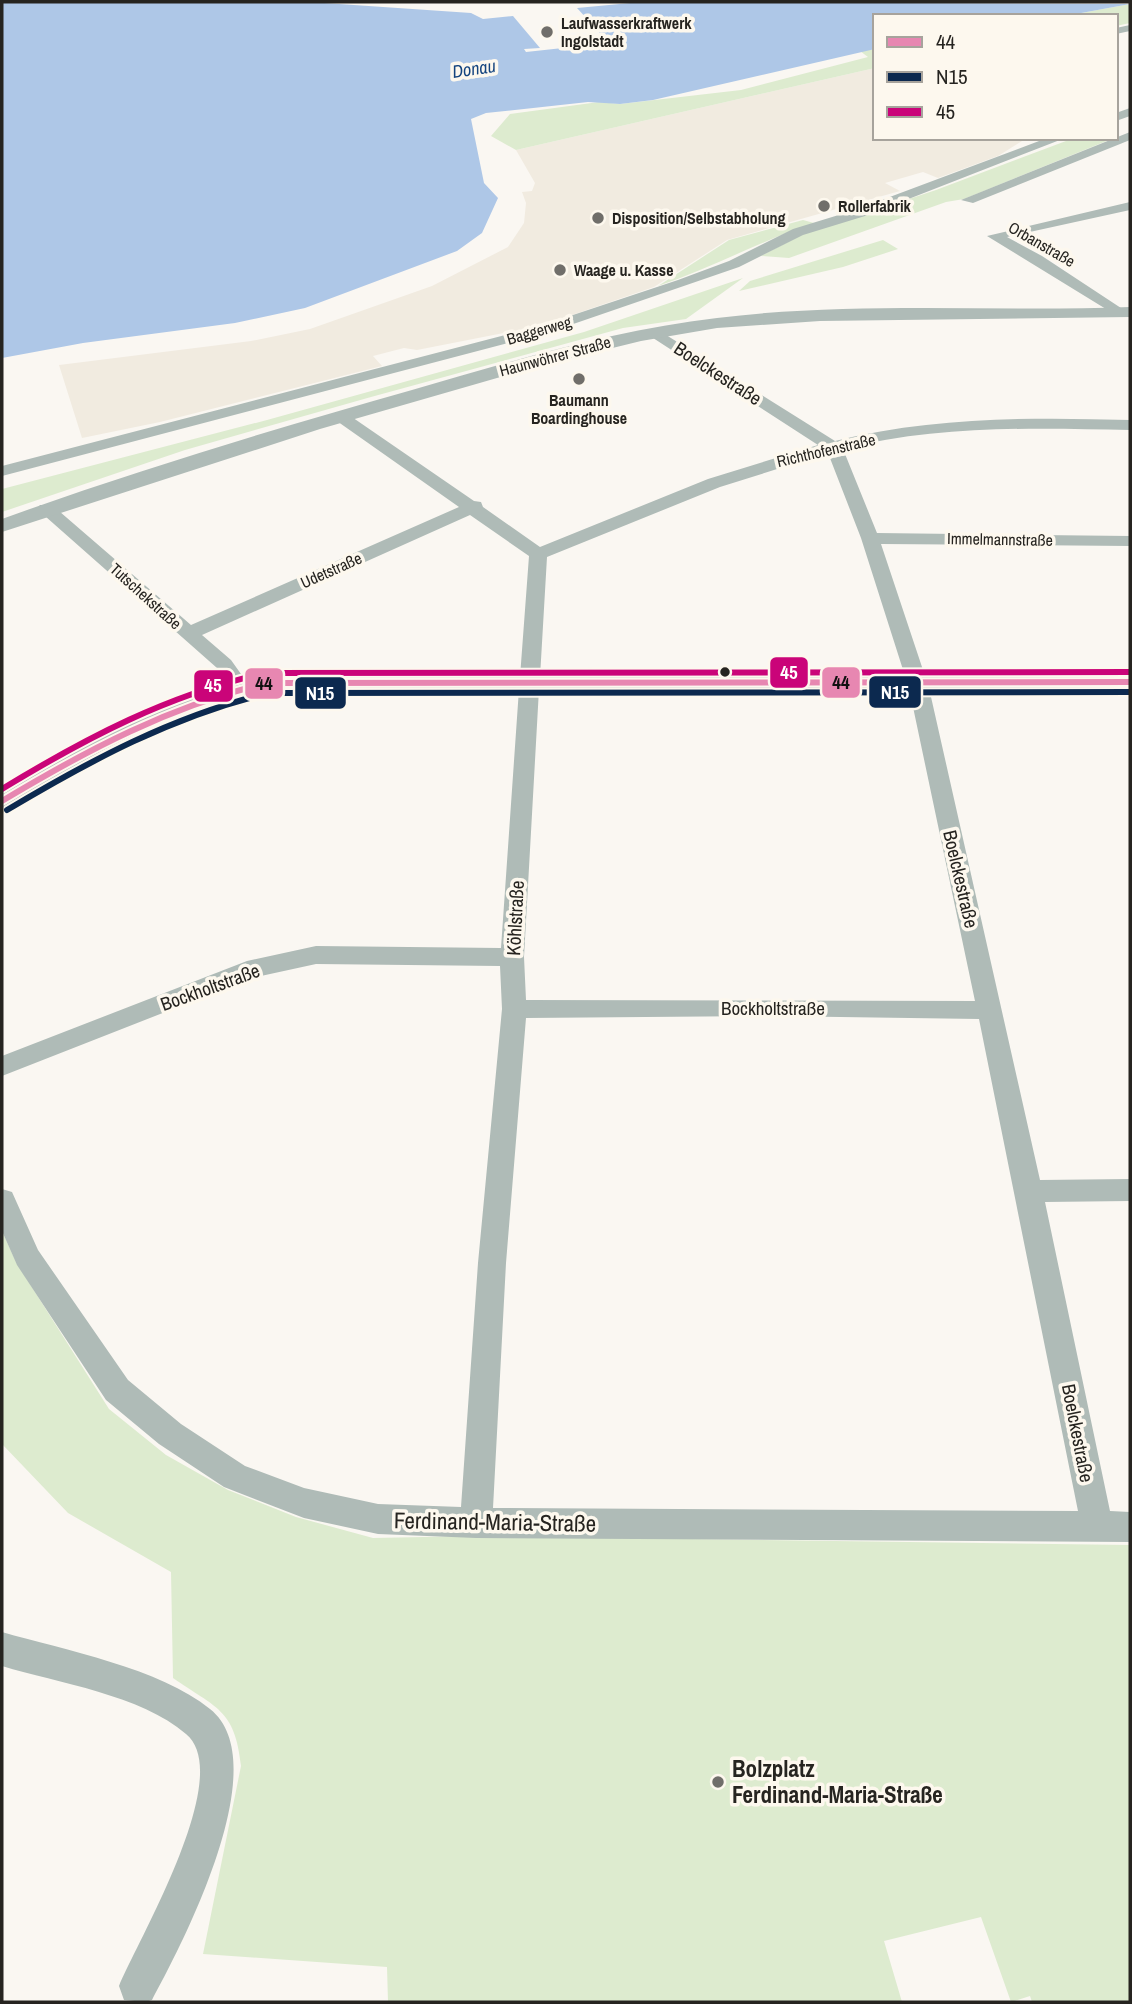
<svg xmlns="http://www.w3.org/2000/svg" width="1132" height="2004" viewBox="0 0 1132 2004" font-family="'Archivo Narrow',sans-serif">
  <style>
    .built { fill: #f1ebe0 }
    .green { fill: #ddebcf }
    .water { fill: #aec7e7 }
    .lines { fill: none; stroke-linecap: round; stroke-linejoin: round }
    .minor { fill: #afbbb7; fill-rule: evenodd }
    .tertiary { fill: #afbbb7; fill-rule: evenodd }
    .bus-1-casing { stroke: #fdf8ee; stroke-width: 10 }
    .bus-2-casing { stroke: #fdf8ee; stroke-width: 10 }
    .bus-3-casing { stroke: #fdf8ee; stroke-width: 10 }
    .bus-1 { stroke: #e787b1; stroke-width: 6 }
    .bus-2 { stroke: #0c294f; stroke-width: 6 }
    .bus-3 { stroke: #ca0479; stroke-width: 6 }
    .poi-dot { fill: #706e6a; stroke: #fdf8ee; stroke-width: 2.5 }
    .bus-dot { fill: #262420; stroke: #fdf8ee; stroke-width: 2.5 }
    .labels { text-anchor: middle; stroke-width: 7; stroke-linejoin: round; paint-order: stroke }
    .far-poi-label { font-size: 16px; font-weight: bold; fill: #262420; stroke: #fdf8ee; text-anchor: start }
    .far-street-label { font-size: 16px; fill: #262420; stroke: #fdf8ee }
    .far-water-label { font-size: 18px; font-style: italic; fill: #14447f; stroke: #fdf8ee }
    .street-label { font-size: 19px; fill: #262420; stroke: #fdf8ee }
    .near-street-label { font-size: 23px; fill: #262420; stroke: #fdf8ee }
    .near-poi-label { font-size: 23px; font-weight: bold; fill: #262420; stroke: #fdf8ee; text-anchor: start }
    .line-badge { stroke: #fdf8ee; stroke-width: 2.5 }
    .badge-label { font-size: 19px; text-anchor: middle; font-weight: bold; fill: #fff }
    .pale-badge-label { font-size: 19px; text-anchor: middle; font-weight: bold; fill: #111 }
  </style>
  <rect width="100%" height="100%" fill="#faf7f2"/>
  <path class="built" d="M 875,68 L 875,138 L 1027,138 L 998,156 L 938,178 L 923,172 L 885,183 L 900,191 L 727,240 L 654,287 L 540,326 L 417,350 L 404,348 L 373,356 L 382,366 L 160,422 L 82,438 L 59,365 L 251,341 L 310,329 L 432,286 L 508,247 L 524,223 L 526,203 L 522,192 L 532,191 L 535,183 L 516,150 Z"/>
  <g class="green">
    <path d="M 1130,4 L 1130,23 L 1116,26 L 1116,16 L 1065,16 Z"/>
    <path d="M 875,49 L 875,68 L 516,150 L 491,136 L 510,114 L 599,102 L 620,104 L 741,90 L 868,57 L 860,51 Z"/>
    <path d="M 1074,138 L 1114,138 L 964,199 L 946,202 L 789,258 L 761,256 L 803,234 L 936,190 Z"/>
    <path d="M 803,220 L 814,223 C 760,241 712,268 658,286 L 729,240 Z"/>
    <path d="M 883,240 L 898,249 L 843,267 L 739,291 L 750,281 Z"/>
    <path d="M 743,278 L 686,319 L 623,328 L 371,397 L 185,450 L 2,512 L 2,489 L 267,420 L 584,332 Z"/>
    <path d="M 2,1231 L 16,1262 L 109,1409 L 166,1455 L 228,1490 L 296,1517 L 373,1538 L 474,1536 L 1130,1545 L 1130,2002 L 1032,2002 L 1030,1996 L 1011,2002 L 981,1917 L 884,1941 L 902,2002 L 388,2002 L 387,1967 L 203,1954 L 241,1766 C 235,1709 216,1708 173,1678 L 171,1572 L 68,1513 L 2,1444 Z"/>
  </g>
  <path class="water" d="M 2,2 L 310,2 L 471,13 L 483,19 L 513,16 L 540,48 L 524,49 L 526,52 L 609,43 L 577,8 L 641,2 L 1130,4 L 1065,16 L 875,16 L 875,49 L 653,100 L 620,104 L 588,102 L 486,113 L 471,119 L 484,183 L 498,198 L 482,233 L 457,251 L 305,308 L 235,323 L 83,343 L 2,358 Z"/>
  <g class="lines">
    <g class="minor">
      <path d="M 1130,25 L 1130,31 L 1116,34 L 1116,28 Z"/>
      <path d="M 1130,108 L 1130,116 L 1116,121 L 1116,113 Z"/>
      <path d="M 1130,132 L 1130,140 L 973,203 L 961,200 Z"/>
      <path d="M 1047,138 L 1065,138 L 865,216 L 803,235 L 739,267 L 550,332 L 2,476 L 2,466 L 540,326 L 678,280 L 729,261 L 793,229 L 855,210 Z"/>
      <path d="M 1130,202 L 1130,210 L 1007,237 L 1042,256 L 1124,310 L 1126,313 L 1119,317 L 987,236 Z"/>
      <path d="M 655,328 L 835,441 C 932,417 1031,417 1130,420 L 1130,430 C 1034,428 937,425 843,449 L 877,533 L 1130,536 L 1130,546 L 881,544 L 925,676 L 1130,676 L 1130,688 L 929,688 L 1040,1180 L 1130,1179 L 1130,1201 L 1045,1202 L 1110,1511 L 1130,1512 L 1130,1542 L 476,1538 L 378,1534 L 304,1518 L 224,1487 L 159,1444 L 106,1400 L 17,1265 L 2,1231 L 2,1189 L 12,1192 L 38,1250 L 128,1380 L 181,1424 L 245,1466 L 304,1488 L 378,1504 L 461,1507 L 478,1263 L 502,1009 L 500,966 L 316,964 L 252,978 L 2,1076 L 2,1056 L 247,961 L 316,946 L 501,948 L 519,689 L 267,689 C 202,702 144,727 86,760 C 60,775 31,801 2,808 L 2,792 C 74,748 146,706 228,684 L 217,668 L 37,509 L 40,505 L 52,505 L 191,625 L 459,507 L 334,419 L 334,413 L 346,413 L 474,501 L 481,502 L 483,507 L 540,547 L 708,479 L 818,445 L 650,336 L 650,330 ZM 828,453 L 861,538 L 905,676 L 540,677 L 547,557 L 720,487 ZM 470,515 L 529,556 L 520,677 L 267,677 L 246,681 L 231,660 L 202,635 ZM 909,688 L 975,1001 L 526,1000 L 524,957 L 539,689 ZM 771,1016 L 979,1019 L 1078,1511 L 493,1508 L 506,1263 L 526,1018 Z"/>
      <path d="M 2,1632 C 64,1650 160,1668 210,1709 C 277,1762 183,1943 152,2000 L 145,2002 L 124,2000 L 119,1986 C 138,1940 236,1775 186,1734 C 141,1695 58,1683 2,1666 Z"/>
    </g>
    <path class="tertiary" d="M 1130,307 L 1130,317 L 820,321 L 717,328 L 641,341 L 535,367 L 320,429 L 2,532 L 2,519 C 137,470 274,429 412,390 C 512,361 614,330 717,318 C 854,301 993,312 1130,307 Z"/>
    <defs>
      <path id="bus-1" d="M 2,801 C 87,750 170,706 267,683 L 1130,682"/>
      <path id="bus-2" d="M 7,810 C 91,760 173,716 268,693 L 1130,692"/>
      <path id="bus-3" d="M 2,789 C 86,738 169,694 266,673 L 1130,672"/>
    </defs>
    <use href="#bus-1" class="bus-1-casing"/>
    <use href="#bus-2" class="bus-2-casing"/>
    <use href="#bus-3" class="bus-3-casing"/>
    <use href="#bus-1" class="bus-1"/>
    <use href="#bus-2" class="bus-2"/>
    <use href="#bus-3" class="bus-3"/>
  </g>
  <g class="poi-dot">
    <circle cx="547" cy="32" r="7"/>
    <circle cx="824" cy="206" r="7"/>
    <circle cx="598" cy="218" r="7"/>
    <circle cx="560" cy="270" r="7"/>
    <circle cx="579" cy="379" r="7"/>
    <circle cx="718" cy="1782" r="7"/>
  </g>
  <circle class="bus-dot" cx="725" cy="672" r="6"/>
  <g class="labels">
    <g class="far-poi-label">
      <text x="561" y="29">Laufwasserkraftwerk<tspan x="561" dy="18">Ingolstadt</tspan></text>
      <text x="838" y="212">Rollerfabrik</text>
      <text x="612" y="224">Disposition/Selbstabholung</text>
      <text x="574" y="276">Waage u. Kasse</text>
      <text x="579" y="406" text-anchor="middle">Baumann<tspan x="579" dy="18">Boardinghouse</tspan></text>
    </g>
    <g class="far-street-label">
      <text transform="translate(1042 244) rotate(30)" y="6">Orbanstraße</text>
      <text transform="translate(539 330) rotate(-16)" y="6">Baggerweg</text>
      <text transform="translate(555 356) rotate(-15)" y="6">Haunwöhrer Straße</text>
      <text transform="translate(826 450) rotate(-13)" y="6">Richthofenstraße</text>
      <text transform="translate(1000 539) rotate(1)" y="6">Immelmannstraße</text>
      <text transform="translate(331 570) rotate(-24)" y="6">Udetstraße</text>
      <text transform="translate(146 596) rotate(42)" y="6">Tutschekstraße</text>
    </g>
    <g class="far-water-label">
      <text transform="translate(474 69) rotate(-8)" y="6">Donau</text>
    </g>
    <g class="street-label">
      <text transform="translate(718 373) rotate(33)" y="7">Boelckestraße</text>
      <text transform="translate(961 879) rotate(77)" y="7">Boelckestraße</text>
      <text transform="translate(515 918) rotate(-87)" y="7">Köhlstraße</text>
      <text transform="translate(210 987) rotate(-20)" y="7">Bockholtstraße</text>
      <text x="773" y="1015">Bockholtstraße</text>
      <text transform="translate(1078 1433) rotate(79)" y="7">Boelckestraße</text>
    </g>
    <g class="near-street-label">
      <text transform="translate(495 1522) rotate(1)" y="8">Ferdinand-Maria-Straße</text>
    </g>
    <g class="near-poi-label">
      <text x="732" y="1777">Bolzplatz<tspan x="732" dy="26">Ferdinand-Maria-Straße</tspan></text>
    </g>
  </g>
  <g class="line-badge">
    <rect x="769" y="656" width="40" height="33" rx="7" fill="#ca0479"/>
    <rect x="821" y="666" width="40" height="33" rx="7" fill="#e787b1"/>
    <rect x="244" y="667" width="40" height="33" rx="7" fill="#e787b1"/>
    <rect x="193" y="669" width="41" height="34" rx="7" fill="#ca0479"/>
    <rect x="868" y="675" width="54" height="34" rx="7" fill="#0c294f"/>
    <rect x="294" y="676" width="53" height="34" rx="7" fill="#0c294f"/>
  </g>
  <g class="badge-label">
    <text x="789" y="679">45</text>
    <text x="213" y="692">45</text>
    <text x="895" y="699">N15</text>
    <text x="320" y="700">N15</text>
  </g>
  <g class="pale-badge-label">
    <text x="841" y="689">44</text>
    <text x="264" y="690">44</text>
  </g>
  <rect width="1132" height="2004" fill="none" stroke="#262420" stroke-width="7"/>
  <rect x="873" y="14" width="245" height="126" fill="#fdf8ee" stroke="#a7a39c" stroke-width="2"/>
  <rect x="887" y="37" width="35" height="10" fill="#e787b1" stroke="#a7a39c" stroke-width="2"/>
  <text x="936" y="49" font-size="21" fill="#262420">44</text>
  <rect x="887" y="72" width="35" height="10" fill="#0c294f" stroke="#a7a39c" stroke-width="2"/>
  <text x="936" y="84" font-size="21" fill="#262420">N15</text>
  <rect x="887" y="107" width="35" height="10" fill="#ca0479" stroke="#a7a39c" stroke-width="2"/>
  <text x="936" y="119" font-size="21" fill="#262420">45</text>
</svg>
